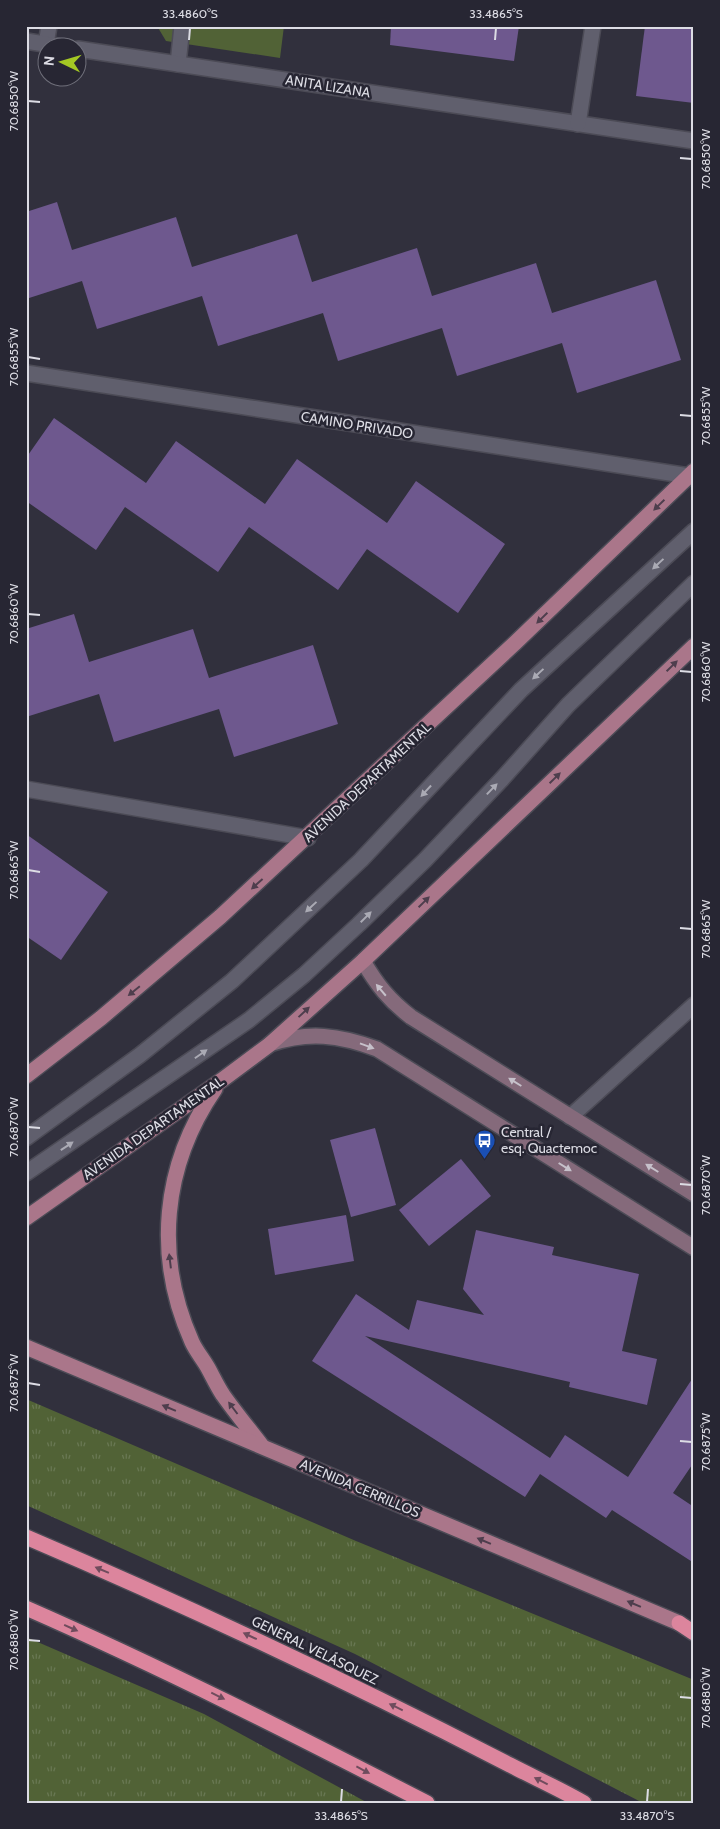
<svg xmlns="http://www.w3.org/2000/svg" width="720" height="1829" viewBox="0 0 720 1829" font-family="Cabin,sans-serif">
  <style>
    .grass { fill: url(#grass-tufts) }
    .park { fill: #516236 }
    .building { fill: #6e588e }
    .lines { fill: none; stroke-linecap: round; stroke-linejoin: round }
    .lane-casing { stroke: #4c4b56; stroke-width: 18 }
    .street-casing { stroke: #4c4b56; stroke-width: 18 }
    .secondary-casing { stroke: #4c4b56; stroke-width: 18 }
    .primary-casing { stroke: #4c4b56; stroke-width: 18 }
    .highway-casing { stroke: #4c4b56; stroke-width: 18 }
    .lane { stroke: #605f6d; stroke-width: 15 }
    .street { stroke: #605f6d; stroke-width: 15 }
    .secondary { stroke: #856a7b; stroke-width: 15 }
    .primary { stroke: #aa768a; stroke-width: 15 }
    .highway { stroke: #dc859d; stroke-width: 15 }
    .oneway { fill: #4e3e4d }
    .oneway2 { fill: #aaaab4 }
    .oneway3 { fill: #c6c0ca }
    .oneway4 { fill: #6f4c5d }
    .ticks { fill: none; stroke: #dcdce4; stroke-width: 2 }
    .labels { text-anchor: middle; stroke-width: 5; stroke-linejoin: round; paint-order: stroke }
    .street-label { font-size: 14px; fill: #dcdce4; stroke: #272633 }
    .poi-label { font-size: 14px; fill: #dcdce4; stroke: #272633; text-anchor: start }
    .neatline { fill: none; stroke: #dcdce4; stroke-width: 2 }
    .ticks-label { font-size: 12px; text-anchor: middle; fill: #dcdce4 }
  </style>
  <defs>
    <pattern id="grass-tufts" width="24" height="20" patternUnits="userSpaceOnUse" patternTransform="scale(1.25)"><rect width="24" height="20" fill="#516236"/><path d="M3 7l-1-3M5 7V3M7 7l1-3M15 17l-1-3M17 17v-4M19 17l1-3" fill="none" stroke="#697853"/></pattern>
  </defs>
  <rect width="100%" height="100%" fill="#31303d"/>
  <g class="grass">
    <path d="M 26,1399 L 356,1541 L 694,1680 L 694,1803 L 643,1803 L 355,1654 L 26,1505 Z"/>
    <path d="M 26,1637 L 204,1714 L 368,1803 L 26,1803 Z"/>
  </g>
  <path class="park" d="M 157,26 L 284,26 L 280,58 L 166,41 Z"/>
  <g class="building">
    <path d="M 391,26 L 519,26 L 514,61 L 390,45 Z"/>
    <path d="M 645,26 L 694,26 L 694,103 L 636,96 Z"/>
    <path d="M 57,202 L 72,250 L 176,217 L 192,267 L 297,234 L 312,282 L 417,248 L 432,296 L 536,263 L 552,313 L 656,280 L 681,360 L 577,393 L 562,343 L 457,376 L 442,328 L 338,361 L 323,313 L 218,346 L 202,296 L 97,329 L 82,281 L 26,299 L 26,212 Z"/>
    <path d="M 54,418 L 146,483 L 176,441 L 265,504 L 297,459 L 387,523 L 416,481 L 505,544 L 458,613 L 367,549 L 338,590 L 249,527 L 218,572 L 125,507 L 96,550 L 26,501 L 26,458 Z"/>
    <path d="M 74,614 L 89,662 L 193,629 L 209,678 L 313,645 L 338,724 L 234,757 L 219,709 L 114,742 L 99,694 L 26,717 L 26,629 Z"/>
    <path d="M 26,834 L 108,892 L 61,960 L 26,936 Z"/>
    <path d="M 375,1128 L 396,1205 L 351,1217 L 330,1140 Z"/>
    <path d="M 461,1159 L 491,1196 L 429,1246 L 399,1210 Z"/>
    <path d="M 346,1215 L 354,1261 L 275,1275 L 268,1229 Z"/>
    <path d="M 476,1230 L 554,1247 L 552,1255 L 639,1274 L 622,1351 L 657,1359 L 647,1405 L 569,1387 L 570,1382 L 365,1336 L 550,1458 L 565,1435 L 628,1477 L 694,1376 L 694,1462 L 673,1493 L 694,1507 L 694,1563 L 612,1510 L 606,1518 L 540,1474 L 525,1497 L 312,1361 L 356,1294 L 409,1330 L 417,1300 L 484,1315 L 463,1289 Z"/>
  </g>
  <g class="lines">
    <defs>
      <g id="lane">
        <path d="M 46,44 L 49,26"/>
        <path d="M 178,64 L 182,26"/>
        <path d="M 26,789 L 308,838"/>
        <path d="M 26,1138 L 140,1055 L 232,981 L 361,860 L 521,690 L 694,531"/>
        <path d="M 26,1173 L 249,1020 L 304,975 L 359,924 L 425,860 L 502,779 L 568,705 L 694,583"/>
      </g>
      <g id="street">
        <path d="M 26,41 L 69,48"/>
        <path d="M 78,49 L 694,141"/>
        <path d="M 578,124 L 593,26"/>
        <path d="M 26,373 L 689,476"/>
        <path d="M 570,1117 L 694,1005"/>
      </g>
      <g id="secondary">
        <path d="M 363,961 C 377,985 389,1000 411,1017 L 694,1194"/>
        <path d="M 270,1044 C 309,1031 339,1035 377,1049 L 694,1248"/>
      </g>
      <g id="primary">
        <path d="M 26,1076 L 101,1018 L 220,917 L 515,643 L 694,471"/>
        <path d="M 215,1089 C 162,1166 154,1257 192,1342 C 196,1351 203,1359 208,1368 C 213,1377 217,1386 223,1395 C 235,1412 249,1429 262,1446"/>
        <path d="M 26,1218 L 222,1080 L 269,1045 L 363,961 L 694,646"/>
        <path d="M 26,1347 L 679,1623"/>
      </g>
      <g id="highway">
        <path d="M 26,1537 C 190,1607 351,1683 510,1765 C 535,1778 560,1789 584,1803"/>
        <path d="M 26,1608 C 163,1668 295,1735 427,1803"/>
        <path d="M 679,1623 L 694,1633"/>
      </g>
    </defs>
    <use href="#lane" class="lane-casing"/>
    <use href="#street" class="street-casing"/>
    <use href="#secondary" class="secondary-casing"/>
    <use href="#primary" class="primary-casing"/>
    <use href="#highway" class="highway-casing"/>
    <use href="#lane" class="lane"/>
    <use href="#street" class="street"/>
    <use href="#secondary" class="secondary"/>
    <use href="#primary" class="primary"/>
    <use href="#highway" class="highway"/>
  </g>
  <defs><path id="oneway-solid" d="M-6-.8H1V-3.2L6.5 0L1 3.2V.8H-6Z" transform="scale(1.25)"/></defs>
  <g class="oneway">
    <use href="#oneway-solid" transform="translate(659 505) rotate(136)"/>
    <use href="#oneway-solid" transform="translate(542 618) rotate(136)"/>
    <use href="#oneway-solid" transform="translate(672 666) rotate(-44)"/>
    <use href="#oneway-solid" transform="translate(555 778) rotate(-44)"/>
    <use href="#oneway-solid" transform="translate(257 884) rotate(138)"/>
    <use href="#oneway-solid" transform="translate(424 902) rotate(-44)"/>
    <use href="#oneway-solid" transform="translate(134 991) rotate(141)"/>
    <use href="#oneway-solid" transform="translate(304 1012) rotate(-43)"/>
    <use href="#oneway-solid" transform="translate(170 1261) rotate(-97)"/>
    <use href="#oneway-solid" transform="translate(169 1408) rotate(-157)"/>
    <use href="#oneway-solid" transform="translate(233 1408) rotate(-127)"/>
    <use href="#oneway-solid" transform="translate(484 1541) rotate(-157)"/>
    <use href="#oneway-solid" transform="translate(634 1604) rotate(-157)"/>
  </g>
  <g class="oneway2">
    <use href="#oneway-solid" transform="translate(658 564) rotate(137)"/>
    <use href="#oneway-solid" transform="translate(538 674) rotate(137)"/>
    <use href="#oneway-solid" transform="translate(492 789) rotate(-46)"/>
    <use href="#oneway-solid" transform="translate(426 791) rotate(133)"/>
    <use href="#oneway-solid" transform="translate(311 907) rotate(137)"/>
    <use href="#oneway-solid" transform="translate(366 917) rotate(-45)"/>
    <use href="#oneway-solid" transform="translate(201 1054) rotate(-35)"/>
    <use href="#oneway-solid" transform="translate(67 1146) rotate(-34)"/>
  </g>
  <g class="oneway3">
    <use href="#oneway-solid" transform="translate(381 990) rotate(-130)"/>
    <use href="#oneway-solid" transform="translate(367 1046) rotate(20)"/>
    <use href="#oneway-solid" transform="translate(515 1082) rotate(-148)"/>
    <use href="#oneway-solid" transform="translate(565 1167) rotate(32)"/>
    <use href="#oneway-solid" transform="translate(652 1168) rotate(-148)"/>
  </g>
  <g class="oneway4">
    <use href="#oneway-solid" transform="translate(102 1570) rotate(-157)"/>
    <use href="#oneway-solid" transform="translate(71 1628) rotate(24)"/>
    <use href="#oneway-solid" transform="translate(250 1636) rotate(-155)"/>
    <use href="#oneway-solid" transform="translate(218 1696) rotate(26)"/>
    <use href="#oneway-solid" transform="translate(396 1707) rotate(-154)"/>
    <use href="#oneway-solid" transform="translate(363 1770) rotate(28)"/>
    <use href="#oneway-solid" transform="translate(541 1781) rotate(-153)"/>
  </g>
  <path class="ticks" d="M 189,40 L 190,28M 495,40 L 496,28M 28,101 L 40,102M 680,158 L 692,159M 28,357 L 40,359M 680,415 L 692,416M 28,614 L 40,615M 680,671 L 692,672M 28,870 L 40,872M 680,928 L 692,929M 28,1127 L 40,1128M 680,1184 L 692,1185M 28,1383 L 40,1385M 680,1441 L 692,1442M 28,1640 L 40,1641M 680,1697 L 692,1698M 341,1802 L 342,1789M 647,1802 L 648,1789"/>
  <defs>
    <symbol id="bus-pin" viewBox="-11 -11 22 30"><path d="M0 17L-7.5 6A9.5 9.5 0 1 1 7.5 6Z" fill="#1a4fb4" stroke="#272633"/><path d="M-5-6H5V4H4V6H2V4H-2V6H-4V4H-5ZM-3.5-4V0h7V-4ZM-3.5 1.2v1.5H-2V1.2ZM2 1.2v1.5H3.5V1.2Z" fill="#fff"/></symbol>
  </defs>
  <g fill-rule="evenodd">
    <use href="#bus-pin" x="472" y="1128" width="25" height="34"/>
  </g>
  <g class="labels">
    <g class="street-label">
      <text transform="translate(328 86) rotate(9)" y="5">ANITA LIZANA</text>
      <text transform="translate(357 425) rotate(9)" y="5">CAMINO PRIVADO</text>
      <text transform="translate(367 782) rotate(-43)" y="5">AVENIDA DEPARTAMENTAL</text>
      <text transform="translate(153 1128) rotate(-35)" y="5">AVENIDA DEPARTAMENTAL</text>
      <text transform="translate(360 1488) rotate(23)" y="5">AVENIDA CERRILLOS</text>
      <text transform="translate(315 1650) rotate(26)" y="5">GENERAL VELÁSQUEZ</text>
    </g>
    <g class="poi-label">
      <text x="501" y="1137">Central /<tspan x="501" dy="16">esq. Quactemoc</tspan></text>
    </g>
  </g>
  <rect width="720" height="1829" fill="none" stroke="#272633" stroke-width="55"/>
  <g transform="translate(62 62) rotate(275)"><circle r="24" fill="#272633" stroke="#6f6f7a"/>
  <path d="M0-4L9 19L0 12L-9 19Z" fill="#a4c824"/>
  <text y="-8" font-size="14" font-weight="bold" text-anchor="middle" fill="#dcdce4">N</text>
  </g>
  <rect x="28" y="28" width="664" height="1774" class="neatline"/>
  <g class="ticks-label">
    <text x="190" y="18">33.4860°S</text>
    <text x="496" y="18">33.4865°S</text>
    <text transform="translate(14 101) rotate(-90)" y="4">70.6850°W</text>
    <text transform="translate(706 159) rotate(-90)" y="4">70.6850°W</text>
    <text transform="translate(14 357) rotate(-90)" y="4">70.6855°W</text>
    <text transform="translate(706 416) rotate(-90)" y="4">70.6855°W</text>
    <text transform="translate(14 614) rotate(-90)" y="4">70.6860°W</text>
    <text transform="translate(706 672) rotate(-90)" y="4">70.6860°W</text>
    <text transform="translate(14 870) rotate(-90)" y="4">70.6865°W</text>
    <text transform="translate(706 929) rotate(-90)" y="4">70.6865°W</text>
    <text transform="translate(14 1127) rotate(-90)" y="4">70.6870°W</text>
    <text transform="translate(706 1185) rotate(-90)" y="4">70.6870°W</text>
    <text transform="translate(14 1383) rotate(-90)" y="4">70.6875°W</text>
    <text transform="translate(706 1442) rotate(-90)" y="4">70.6875°W</text>
    <text transform="translate(14 1640) rotate(-90)" y="4">70.6880°W</text>
    <text transform="translate(706 1698) rotate(-90)" y="4">70.6880°W</text>
    <text x="341" y="1820">33.4865°S</text>
    <text x="647" y="1820">33.4870°S</text>
  </g>
</svg>
